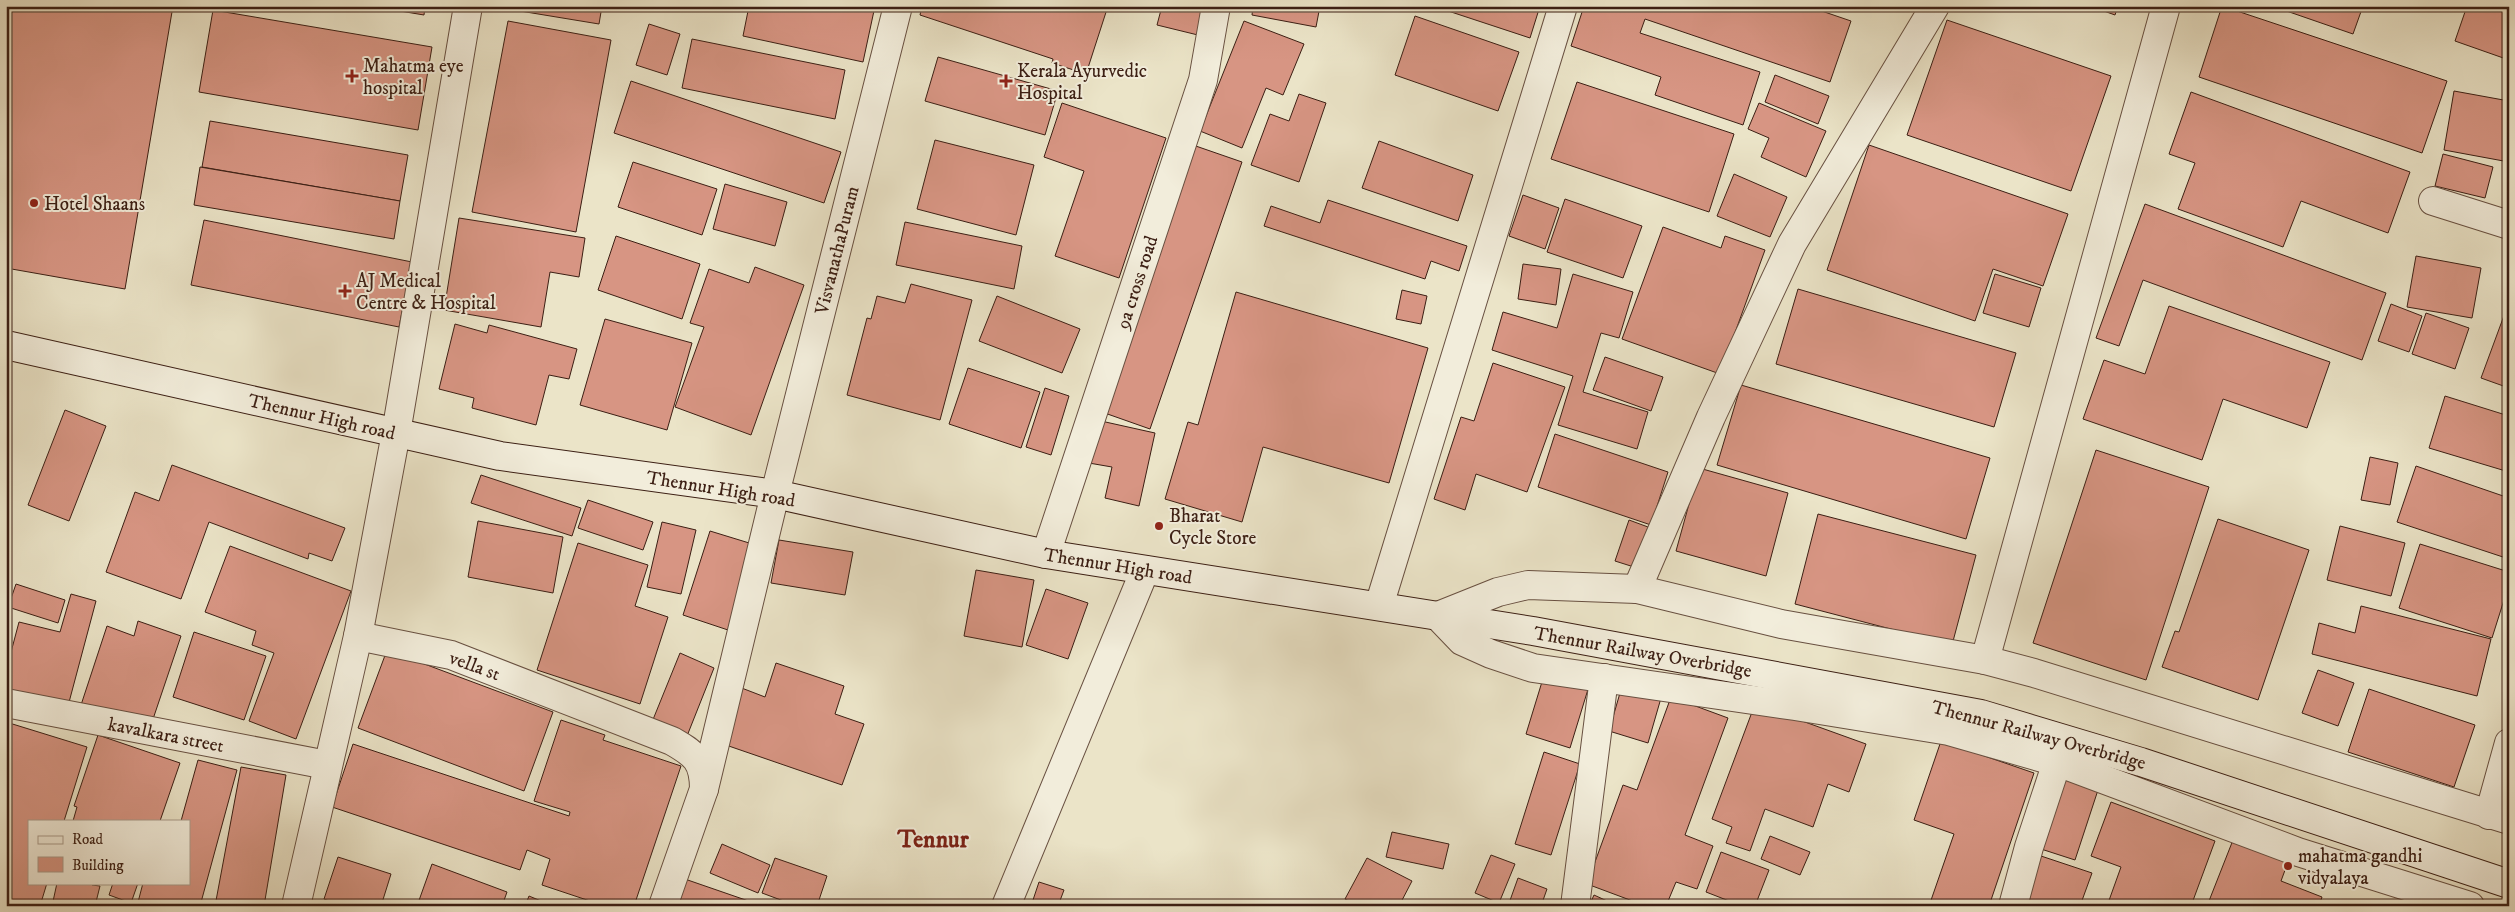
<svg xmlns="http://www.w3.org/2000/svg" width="2515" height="912" viewBox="0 0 2515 912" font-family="'IM FELL DW Pica',serif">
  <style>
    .building { fill: #d79583; stroke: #3c1f14 }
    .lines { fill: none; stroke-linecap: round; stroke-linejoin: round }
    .street-casing { stroke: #685041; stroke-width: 30 }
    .secondary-casing { stroke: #3c1f14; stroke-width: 30 }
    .street { stroke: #f2eddb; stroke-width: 28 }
    .secondary { stroke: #f2eddb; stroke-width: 28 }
    .poi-dot { fill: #8f2418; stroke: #f2eddb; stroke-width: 2 }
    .labels { text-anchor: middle; stroke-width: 4; stroke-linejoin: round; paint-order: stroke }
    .poi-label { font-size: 19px; fill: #3c1f14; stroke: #f2eddb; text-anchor: start }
    .street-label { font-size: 19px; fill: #3c1f14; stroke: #f2eddb }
    .district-label { font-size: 24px; font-weight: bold; fill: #7a1f14; stroke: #f2eddb }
  </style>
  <rect width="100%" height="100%" fill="#ebe4c8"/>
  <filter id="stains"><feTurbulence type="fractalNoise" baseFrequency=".004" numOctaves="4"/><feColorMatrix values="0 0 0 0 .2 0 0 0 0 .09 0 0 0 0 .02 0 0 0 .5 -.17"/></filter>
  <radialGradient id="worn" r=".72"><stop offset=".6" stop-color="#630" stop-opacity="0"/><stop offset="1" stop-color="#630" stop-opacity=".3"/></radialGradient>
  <g class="building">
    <path d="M 12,6 L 173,6 L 125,289 L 6,268 L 6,42 Z"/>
    <path d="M 370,6 L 425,6 L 424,15 Z"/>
    <path d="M 520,6 L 602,6 L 599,24 L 520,11 Z"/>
    <path d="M 749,6 L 875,6 L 863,62 L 743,36 Z"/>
    <path d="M 922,6 L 1108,6 L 1086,74 L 1052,63 L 1053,59 L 920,15 Z"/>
    <path d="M 1162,6 L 1209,6 L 1202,36 L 1157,25 Z"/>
    <path d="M 1253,6 L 1320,6 L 1316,27 L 1252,15 Z"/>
    <path d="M 1433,6 L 1540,6 L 1530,38 Z"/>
    <path d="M 1584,6 L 1807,6 L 1851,21 L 1830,82 L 1645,19 L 1640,33 L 1760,72 L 1743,125 L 1655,95 L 1661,77 L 1571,46 Z"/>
    <path d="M 2090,6 L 2118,6 L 2115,15 Z"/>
    <path d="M 2222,6 L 2447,81 L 2422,153 L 2199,77 Z"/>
    <path d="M 2272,6 L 2363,6 L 2353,34 Z"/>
    <path d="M 2467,6 L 2509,6 L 2509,60 L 2455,41 Z"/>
    <path d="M 213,10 L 432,47 L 418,130 L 199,92 Z"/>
    <path d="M 1415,16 L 1519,52 L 1498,111 L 1395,75 Z"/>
    <path d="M 1947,20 L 2111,76 L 2071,191 L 1907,135 Z"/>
    <path d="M 508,21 L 611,40 L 576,232 L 472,212 Z"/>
    <path d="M 1244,21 L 1304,44 L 1283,95 L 1266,88 L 1242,148 L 1200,131 Z"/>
    <path d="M 649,24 L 680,34 L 667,75 L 636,65 Z"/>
    <path d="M 692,39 L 845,70 L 835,119 L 682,88 Z"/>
    <path d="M 938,57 L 1058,91 L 1045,135 L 925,101 Z"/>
    <path d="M 1775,75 L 1829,96 L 1818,124 L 1765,102 Z"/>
    <path d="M 631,81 L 841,152 L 824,203 L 614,133 Z"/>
    <path d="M 1577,82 L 1734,134 L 1709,212 L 1551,159 Z"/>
    <path d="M 2454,91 L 2509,101 L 2509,162 L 2444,150 Z"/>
    <path d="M 2191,92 L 2410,172 L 2388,233 L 2301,201 L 2283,247 L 2178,209 L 2195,163 L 2169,154 Z"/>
    <path d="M 1299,94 L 1326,103 L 1299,182 L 1251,165 L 1270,114 L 1289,121 Z"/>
    <path d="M 1062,103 L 1166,138 L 1119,278 L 1055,256 L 1084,171 L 1044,157 Z"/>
    <path d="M 1759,103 L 1826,131 L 1806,177 L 1761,157 L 1769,138 L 1748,129 Z"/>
    <path d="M 210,121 L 408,155 L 400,201 L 202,167 Z"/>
    <path d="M 935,140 L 1034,165 L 1016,235 L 917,209 Z"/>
    <path d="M 1379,141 L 1473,175 L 1458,221 L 1362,188 Z"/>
    <path d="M 1190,144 L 1242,162 L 1150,429 L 1099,411 Z"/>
    <path d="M 1869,145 L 2068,214 L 2043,286 L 1993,269 L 1975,321 L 1827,270 Z"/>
    <path d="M 2443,154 L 2493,167 L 2485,198 L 2435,186 Z"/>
    <path d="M 633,162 L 717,189 L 702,235 L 618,207 Z"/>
    <path d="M 200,167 L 400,201 L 394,239 L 194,205 Z"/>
    <path d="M 1734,174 L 1787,197 L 1770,237 L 1717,216 Z"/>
    <path d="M 725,184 L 787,202 L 775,246 L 713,229 Z"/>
    <path d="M 1523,195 L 1559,208 L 1545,249 L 1509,236 Z"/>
    <path d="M 1565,199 L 1642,226 L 1623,278 L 1547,252 Z"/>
    <path d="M 1328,200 L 1467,246 L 1459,271 L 1431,261 L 1425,279 L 1264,226 L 1271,206 L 1320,223 Z"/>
    <path d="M 2145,204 L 2386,293 L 2362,360 L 2143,280 L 2119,346 L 2096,338 Z"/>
    <path d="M 459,218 L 585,238 L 579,277 L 550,272 L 541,327 L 444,310 Z"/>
    <path d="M 204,220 L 412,262 L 399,327 L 191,285 Z"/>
    <path d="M 905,222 L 1022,246 L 1014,289 L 896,265 Z"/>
    <path d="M 1663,227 L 1721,248 L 1725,236 L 1765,250 L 1720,374 L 1622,339 Z"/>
    <path d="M 616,236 L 700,264 L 682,319 L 598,290 Z"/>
    <path d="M 2416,256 L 2481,268 L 2472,318 L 2407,307 Z"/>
    <path d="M 1523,264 L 1561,269 L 1556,305 L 1518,299 Z"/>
    <path d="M 755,267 L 804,285 L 751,435 L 675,407 L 704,327 L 690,323 L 709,269 L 749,283 Z"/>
    <path d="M 1573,274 L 1633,292 L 1619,338 L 1601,333 L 1583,392 L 1648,412 L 1637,449 L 1558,425 L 1573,376 L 1492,350 L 1503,312 L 1557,328 Z"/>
    <path d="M 1995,274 L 2041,288 L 2029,327 L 1983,313 Z"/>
    <path d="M 911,284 L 972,300 L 940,420 L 847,395 L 867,318 L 871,319 L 877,296 L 905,303 Z"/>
    <path d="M 1798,289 L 2016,353 L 1994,427 L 1776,364 Z"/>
    <path d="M 1402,290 L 1427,296 L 1421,324 L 1396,319 Z"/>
    <path d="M 1236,292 L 1428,348 L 1389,483 L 1263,447 L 1242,522 L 1165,499 L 1188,422 L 1198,425 Z"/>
    <path d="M 997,296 L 1080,329 L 1062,373 L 979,341 Z"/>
    <path d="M 2509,302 L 2509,388 L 2481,378 Z"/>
    <path d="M 2391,304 L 2422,316 L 2409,352 L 2378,341 Z"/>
    <path d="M 2169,306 L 2330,362 L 2307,428 L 2223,399 L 2202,460 L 2083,419 L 2104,360 L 2145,374 Z"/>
    <path d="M 2426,313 L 2469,328 L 2455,369 L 2412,354 Z"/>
    <path d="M 605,319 L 692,343 L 667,430 L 580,405 Z"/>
    <path d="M 455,324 L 487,333 L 489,325 L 577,349 L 569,379 L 549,375 L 536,425 L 472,408 L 474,398 L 439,389 Z"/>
    <path d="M 1605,357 L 1663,377 L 1651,411 L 1593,390 Z"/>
    <path d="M 1493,363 L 1565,387 L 1527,492 L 1476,474 L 1465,510 L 1434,499 L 1461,417 L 1474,421 Z"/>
    <path d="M 968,368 L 1040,392 L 1021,448 L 949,424 Z"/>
    <path d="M 1741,385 L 1990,458 L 1966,539 L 1717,465 Z"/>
    <path d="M 1045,388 L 1069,396 L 1051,455 L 1026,447 Z"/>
    <path d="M 2445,396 L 2509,416 L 2509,472 L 2429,448 Z"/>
    <path d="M 65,410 L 106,426 L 69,521 L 28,505 Z"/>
    <path d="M 1092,419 L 1155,433 L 1139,506 L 1105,498 L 1112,467 L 1083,462 Z"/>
    <path d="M 1555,434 L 1668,472 L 1651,525 L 1538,487 Z"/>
    <path d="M 2096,450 L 2209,487 L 2146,680 L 2033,643 Z"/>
    <path d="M 2370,457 L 2398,463 L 2390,505 L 2361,500 Z"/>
    <path d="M 172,465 L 345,528 L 332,561 L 309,553 L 308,559 L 209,522 L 181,599 L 106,572 L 135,492 L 159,501 Z"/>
    <path d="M 2416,466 L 2509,498 L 2509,559 L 2397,522 Z"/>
    <path d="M 1699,468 L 1788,493 L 1766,576 L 1676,551 Z"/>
    <path d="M 481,475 L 581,508 L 572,536 L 471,503 Z"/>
    <path d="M 588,500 L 653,522 L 643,550 L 578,528 Z"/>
    <path d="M 1818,514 L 1976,555 L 1952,645 L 1795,604 Z"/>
    <path d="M 2218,519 L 2309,550 L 2258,700 L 2162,667 L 2175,631 L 2179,632 Z"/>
    <path d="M 1629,520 L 1648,527 L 1634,567 L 1615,561 Z"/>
    <path d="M 478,521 L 563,537 L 553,593 L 468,577 Z"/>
    <path d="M 662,522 L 696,530 L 681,594 L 647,587 Z"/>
    <path d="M 2340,526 L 2405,543 L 2391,596 L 2327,580 Z"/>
    <path d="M 710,531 L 759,546 L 731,631 L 683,615 Z"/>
    <path d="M 779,540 L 853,552 L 845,595 L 771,583 Z"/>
    <path d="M 578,543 L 648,565 L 635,606 L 668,617 L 640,704 L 537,670 Z"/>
    <path d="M 2420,544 L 2509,572 L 2509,584 L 2492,638 L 2399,608 Z"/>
    <path d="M 230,546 L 351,591 L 296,739 L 249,721 L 274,653 L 252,645 L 256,631 L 205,612 Z"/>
    <path d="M 976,570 L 1034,580 L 1022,647 L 964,636 Z"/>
    <path d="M 16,584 L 65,600 L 58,623 L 8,607 Z"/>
    <path d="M 1046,589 L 1088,603 L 1068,659 L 1026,645 Z"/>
    <path d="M 71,594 L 96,601 L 68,706 L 6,691 L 6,671 L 19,622 L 60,632 Z"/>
    <path d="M 2361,606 L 2491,639 L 2477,696 L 2312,654 L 2319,623 L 2355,633 Z"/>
    <path d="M 138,621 L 181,636 L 150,728 L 81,705 L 107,626 L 134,636 Z"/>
    <path d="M 194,632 L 266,656 L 244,720 L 173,697 Z"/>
    <path d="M 387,650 L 553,712 L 524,791 L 358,728 Z"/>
    <path d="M 680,653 L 714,668 L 687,736 L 652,722 Z"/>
    <path d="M 776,663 L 844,686 L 835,714 L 864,724 L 842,785 L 720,743 L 739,687 L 765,697 Z"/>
    <path d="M 2318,670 L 2354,683 L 2338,726 L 2302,713 Z"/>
    <path d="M 1545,672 L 1589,686 L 1570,748 L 1526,734 Z"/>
    <path d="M 1622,686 L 1661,698 L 1648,743 L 1609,731 Z"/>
    <path d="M 2369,689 L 2475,725 L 2454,787 L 2348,752 Z"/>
    <path d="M 1671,697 L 1728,718 L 1685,835 L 1713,846 L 1697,889 L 1676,882 L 1666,906 L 1646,906 L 1587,884 L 1623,785 L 1637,790 Z"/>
    <path d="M 1755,704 L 1866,744 L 1849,792 L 1828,784 L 1813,827 L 1765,809 L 1750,851 L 1726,843 L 1732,827 L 1712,819 Z"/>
    <path d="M 561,720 L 605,735 L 603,740 L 681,766 L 634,906 L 593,906 L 590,905 L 590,901 L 542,885 L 550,859 L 527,850 L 520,870 L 332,807 L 353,744 L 569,816 L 570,812 L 534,801 Z"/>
    <path d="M 6,722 L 87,747 L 64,821 L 29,821 L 29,883 L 47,883 L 40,906 L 6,906 Z"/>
    <path d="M 98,735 L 180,763 L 160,821 L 73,821 L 77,807 L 74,806 Z"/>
    <path d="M 1941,741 L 2034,773 L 1989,906 L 1929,906 L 1954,834 L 1914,820 Z"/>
    <path d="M 1544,752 L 1580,764 L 1551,855 L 1515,844 Z"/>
    <path d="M 198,760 L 237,770 L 200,906 L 137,906 L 143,883 L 189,883 L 189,821 L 181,821 Z"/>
    <path d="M 241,767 L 286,775 L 264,906 L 215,906 Z"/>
    <path d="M 2064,779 L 2098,790 L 2075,860 L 2041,849 Z"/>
    <path d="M 2111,802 L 2215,841 L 2191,906 L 2107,906 L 2121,867 L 2091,856 Z"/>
    <path d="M 1392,832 L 1449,844 L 1443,869 L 1386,857 Z"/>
    <path d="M 1770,836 L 1810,852 L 1800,875 L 1761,859 Z"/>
    <path d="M 2233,840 L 2288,862 L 2281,881 L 2322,897 L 2319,906 L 2207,906 Z"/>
    <path d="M 722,844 L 770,865 L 758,893 L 710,873 Z"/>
    <path d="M 1721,852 L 1769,870 L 1755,906 L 1742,906 L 1706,892 Z"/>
    <path d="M 1491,855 L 1515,864 L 1499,903 L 1475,893 Z"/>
    <path d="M 2041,856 L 2092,873 L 2080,906 L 2024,906 Z"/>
    <path d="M 338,857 L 391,874 L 381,906 L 343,906 L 324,899 Z"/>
    <path d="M 775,858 L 827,876 L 817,906 L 797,906 L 762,893 Z"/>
    <path d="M 1367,858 L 1412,881 L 1399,906 L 1358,906 L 1345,899 Z"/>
    <path d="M 432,864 L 507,892 L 502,906 L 417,906 Z"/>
    <path d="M 679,877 L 763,906 L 669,906 Z"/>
    <path d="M 1518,878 L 1547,889 L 1541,906 L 1508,906 Z"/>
    <path d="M 1039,882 L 1064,890 L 1058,906 L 1031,906 Z"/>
    <path d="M 57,883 L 92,883 L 92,885 L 100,886 L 95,906 L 52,906 Z"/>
    <path d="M 113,883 L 138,883 L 131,903 L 109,895 Z"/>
    <path d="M 1594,895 L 1618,906 L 1589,906 Z"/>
    <path d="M 529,896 L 553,906 L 525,906 Z"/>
    <path d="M 322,901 L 335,906 L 320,906 Z"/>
  </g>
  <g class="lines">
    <defs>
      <g id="street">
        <path d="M 2433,201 L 2509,225"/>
        <path d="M 1046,554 L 1203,80 L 1216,6"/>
        <path d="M 1637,589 L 1711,417 L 1792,244 L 1935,6"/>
        <path d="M 1379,606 L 1563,6"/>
        <path d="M 358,636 L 396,433 L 468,6"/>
        <path d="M 1985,660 L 2166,6"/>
        <path d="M 6,703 L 327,765"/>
        <path d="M 704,789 L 775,494 L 898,6"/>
        <path d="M 2489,815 L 2509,743"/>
        <path d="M 296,906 L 358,636 L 451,655 L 672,741 C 695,754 704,761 704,789 L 663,906"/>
        <path d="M 1006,906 L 1145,570"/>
        <path d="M 1575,906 L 1604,678"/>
        <path d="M 2013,906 L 2029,847 L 2057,762"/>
        <path d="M 2470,906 L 2298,852 L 2057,762 L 1949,731 L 1795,706 L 1533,668 L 1491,654 L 1462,641 L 1438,616 L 1498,592 L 1528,585 L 1637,589 L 1781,624 L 1985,660 L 2034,673 L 2509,820"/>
      </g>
      <path id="secondary" d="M 6,345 L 500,456 L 775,494 L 1046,554 L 1533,631 L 1981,714 L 2141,762 L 2509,884"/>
    </defs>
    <use href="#street" class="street-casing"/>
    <use href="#secondary" class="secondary-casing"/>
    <use href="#street" class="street"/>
    <use href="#secondary" class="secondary"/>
  </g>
  <g class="poi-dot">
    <path d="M349.5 68.5h5v5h5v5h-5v5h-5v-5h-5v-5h5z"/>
    <path d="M1003.5 73.5h5v5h5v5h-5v5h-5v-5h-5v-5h5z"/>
    <circle cx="34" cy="203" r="5"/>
    <path d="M342.5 283.5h5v5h5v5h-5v5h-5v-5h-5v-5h5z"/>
    <circle cx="1159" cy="526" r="5"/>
    <circle cx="2288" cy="866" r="5"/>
  </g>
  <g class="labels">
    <g class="poi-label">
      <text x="363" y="72">Mahatma eye<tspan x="363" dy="22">hospital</tspan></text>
      <text x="1017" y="77">Kerala Ayurvedic<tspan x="1017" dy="22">Hospital</tspan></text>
      <text x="44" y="210">Hotel Shaans</text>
      <text x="356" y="287">AJ Medical<tspan x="356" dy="22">Centre &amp; Hospital</tspan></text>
      <text x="1169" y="522">Bharat<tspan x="1169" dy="22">Cycle Store</tspan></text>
      <text x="2298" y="862">mahatma gandhi<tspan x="2298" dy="22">vidyalaya</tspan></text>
    </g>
    <g class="street-label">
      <text transform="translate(836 250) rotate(-76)" y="7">VisvanathaPuram</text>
      <text transform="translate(1136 282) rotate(-72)" y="7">9a cross road</text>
      <text transform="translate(322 416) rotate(13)" y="7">Thennur High road</text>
      <text transform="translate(721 488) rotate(9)" y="7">Thennur High road</text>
      <text transform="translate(1118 565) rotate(9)" y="7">Thennur High road</text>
      <text transform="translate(1643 651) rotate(10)" y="7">Thennur Railway Overbridge</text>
      <text transform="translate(475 665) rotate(20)" y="7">vella st</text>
      <text transform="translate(166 734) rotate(11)" y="7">kavalkara street</text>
      <text transform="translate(2039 734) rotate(15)" y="7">Thennur Railway Overbridge</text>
    </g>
    <g class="district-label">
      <text x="933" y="847">Tennur</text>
    </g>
  </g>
  <rect width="2515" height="912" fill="none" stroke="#ebe4c8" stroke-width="25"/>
  <rect x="8" y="8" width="2500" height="897" fill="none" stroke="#3c1f14" stroke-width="2.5"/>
  <rect x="12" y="12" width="2490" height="887" fill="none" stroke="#3c1f14"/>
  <rect x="28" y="820" width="162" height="65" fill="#f2eddb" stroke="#a99b8b"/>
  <rect x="38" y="836" width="25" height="8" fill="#f2eddb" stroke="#a99b8b"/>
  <text x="72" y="844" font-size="15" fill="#3c1f14">Road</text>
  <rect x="38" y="857" width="25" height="15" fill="#d79583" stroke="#a99b8b"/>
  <text x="72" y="870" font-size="15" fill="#3c1f14">Building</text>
  <rect width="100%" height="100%" filter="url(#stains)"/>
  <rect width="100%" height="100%" fill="url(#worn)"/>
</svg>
